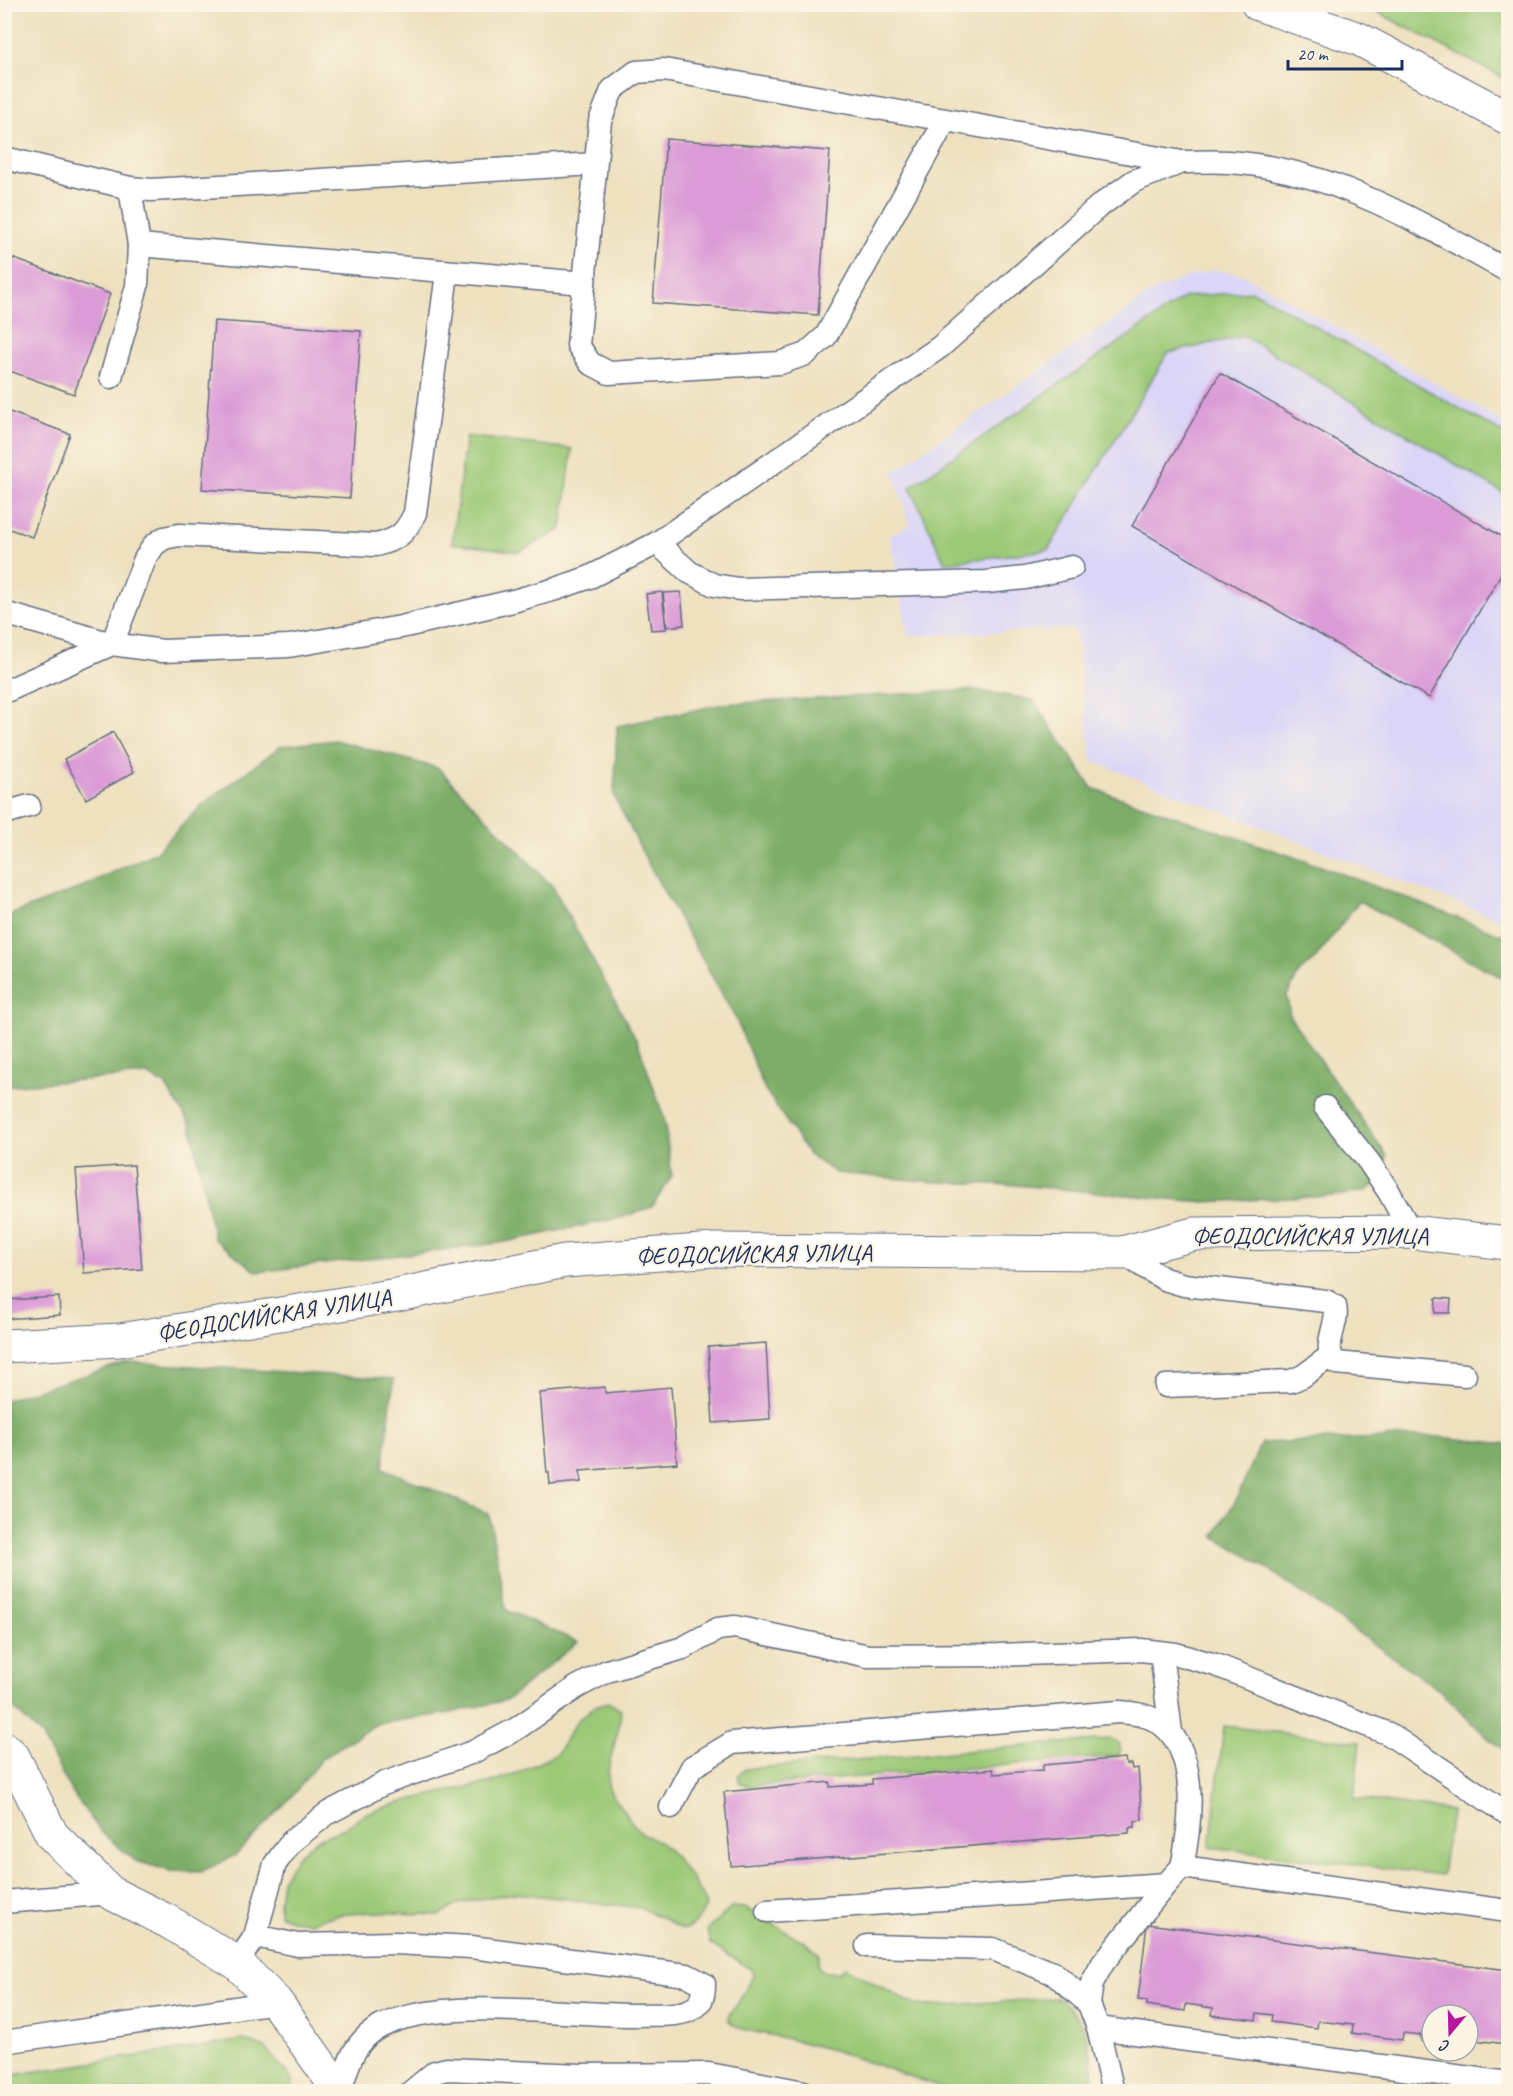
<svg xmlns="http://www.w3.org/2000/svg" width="1513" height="2096" viewBox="0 0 1513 2096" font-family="Caveat,sans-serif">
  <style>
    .built { fill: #dbd6f7 }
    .green { fill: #9cc977; stroke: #5c7c6a; stroke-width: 1.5 }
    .forest { fill: #7dad68; stroke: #4c6e63; stroke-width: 1.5 }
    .building { fill: #db9bd7 }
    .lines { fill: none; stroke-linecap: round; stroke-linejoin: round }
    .service-casing { stroke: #656d80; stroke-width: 25 }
    .minor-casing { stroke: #656d80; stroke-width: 35 }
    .tertiary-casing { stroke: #656d80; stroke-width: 35 }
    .service { stroke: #fff; stroke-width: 22 }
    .minor { stroke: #fff; stroke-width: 33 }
    .tertiary { stroke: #fff; stroke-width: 33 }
    .labels { text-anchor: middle; stroke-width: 4.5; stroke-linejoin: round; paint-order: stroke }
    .street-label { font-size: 24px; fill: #1b2f5e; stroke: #fcf5e5 }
  </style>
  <rect width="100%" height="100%" fill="#fcf5e5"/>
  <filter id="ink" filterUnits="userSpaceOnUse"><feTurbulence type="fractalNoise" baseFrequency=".0167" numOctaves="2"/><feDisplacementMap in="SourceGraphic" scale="12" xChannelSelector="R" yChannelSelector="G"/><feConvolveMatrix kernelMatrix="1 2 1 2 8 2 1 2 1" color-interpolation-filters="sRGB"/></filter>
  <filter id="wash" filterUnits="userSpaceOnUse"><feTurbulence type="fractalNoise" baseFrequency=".008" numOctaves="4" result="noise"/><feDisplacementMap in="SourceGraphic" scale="24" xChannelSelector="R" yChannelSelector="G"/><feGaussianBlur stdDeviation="1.35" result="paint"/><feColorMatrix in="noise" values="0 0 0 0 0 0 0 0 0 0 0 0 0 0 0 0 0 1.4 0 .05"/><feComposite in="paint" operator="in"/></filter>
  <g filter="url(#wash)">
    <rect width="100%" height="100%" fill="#eee1bf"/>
    <path class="built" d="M 1216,270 L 1244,275 L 1508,425 L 1508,923 L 1092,761 L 1075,629 L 908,636 L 890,536 L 910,524 L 893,472 L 1154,291 L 1187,277 Z"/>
    <g class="green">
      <path d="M 1358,5 L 1508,5 L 1508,80 L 1371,9 Z"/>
      <path d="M 1253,291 L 1508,436 L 1508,496 L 1244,336 L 1168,353 L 1048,550 L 945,563 L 910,487 L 1185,297 Z"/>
      <path d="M 466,436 L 572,449 L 562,529 L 519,552 L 452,543 Z"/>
      <path d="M 609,1702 L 621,1711 C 620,1735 606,1762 608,1784 C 609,1793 634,1827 642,1833 C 648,1837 656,1839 662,1844 C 675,1855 703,1891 706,1907 C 700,1918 694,1926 682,1930 L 663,1918 L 640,1908 L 516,1893 L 485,1898 L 458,1904 L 440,1915 L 371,1912 L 337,1915 L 311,1922 L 291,1920 L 279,1914 L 279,1901 L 282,1880 L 297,1856 L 318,1839 L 345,1828 L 367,1813 L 389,1806 L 413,1799 L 492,1782 L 522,1771 L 557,1754 L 577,1721 L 595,1706 Z"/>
      <path d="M 1224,1726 L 1360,1742 L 1354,1798 L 1451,1811 L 1442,1875 L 1210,1847 Z"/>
      <path d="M 1110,1739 L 1119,1743 L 1121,1750 L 1118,1756 L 750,1786 L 740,1784 L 738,1776 L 745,1769 Z"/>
      <path d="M 732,1907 L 745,1908 L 803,1941 L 819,1953 L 818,1967 L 825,1972 L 838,1973 L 845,1967 L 915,2005 L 931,2006 L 1058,1998 C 1064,2003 1070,2008 1075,2014 C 1090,2032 1092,2065 1095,2087 L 1091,2092 L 952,2091 L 833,2050 L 776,2036 L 745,2030 L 733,2025 L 728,2019 L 730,2012 L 737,2005 L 753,1976 L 752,1970 L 710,1944 L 707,1930 Z"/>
      <path d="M 244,2040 L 265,2048 L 293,2080 L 290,2091 L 5,2091 L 5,2076 Z"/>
    </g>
    <g class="forest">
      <path d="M 975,690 L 1033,700 L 1092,788 L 1335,871 L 1508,937 L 1508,981 L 1359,901 L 1316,958 L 1299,973 L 1287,996 L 1290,1017 L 1387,1156 L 1383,1178 L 1366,1191 L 1336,1196 L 1203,1202 L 1015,1185 L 935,1182 L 836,1173 L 809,1155 L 764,1088 L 736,1019 L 650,867 L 614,796 L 617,726 L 723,704 Z"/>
      <path d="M 335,740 L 438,768 L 553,887 L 638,1043 L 664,1118 L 672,1176 L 652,1207 L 620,1218 L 500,1243 L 257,1272 L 214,1239 L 191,1125 L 165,1085 L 147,1075 L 5,1086 L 5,917 L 77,889 L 156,852 L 202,805 L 281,746 Z"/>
      <path d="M 127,1362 L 394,1379 L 383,1468 L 489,1514 L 506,1610 L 578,1642 L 507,1700 L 450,1713 L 376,1724 L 321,1759 L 294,1794 L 236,1855 L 201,1872 L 170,1871 L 136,1861 L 102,1833 L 73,1794 L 41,1735 L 4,1699 L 5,1400 Z"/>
      <path d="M 1428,1436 L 1508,1444 L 1508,1752 L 1491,1741 L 1440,1691 L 1265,1567 L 1214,1536 L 1236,1500 L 1261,1443 Z"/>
    </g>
    <g id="blocks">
      <g class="building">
        <path d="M 666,139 L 830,151 L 818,315 L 653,303 Z"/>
        <path d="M 4,255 L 110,294 L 74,394 L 4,369 Z"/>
        <path d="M 214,321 L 361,331 L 350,498 L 202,489 Z"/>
        <path d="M 1220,373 L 1508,540 L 1508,562 L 1429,698 L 1132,526 Z"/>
        <path d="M 4,410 L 70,434 L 32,537 L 4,527 Z"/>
        <path d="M 662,592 L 666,629 L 651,630 L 646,594 Z"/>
        <path d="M 681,592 L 684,625 L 667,627 L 663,593 Z"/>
        <path d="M 113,732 L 134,772 L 86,799 L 64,759 Z"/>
        <path d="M 134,1165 L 142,1269 L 84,1273 L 76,1169 Z"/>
        <path d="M 59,1297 L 60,1315 L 4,1319 L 4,1300 Z"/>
        <path d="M 1436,1298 L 1451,1299 L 1450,1313 L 1435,1313 Z"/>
        <path d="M 766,1343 L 770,1419 L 713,1423 L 708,1347 Z"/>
        <path d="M 605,1387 L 605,1393 L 671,1387 L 677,1463 L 580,1471 L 581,1482 L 550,1485 L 549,1473 L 547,1473 L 540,1393 Z"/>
        <path d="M 1125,1758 L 1126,1764 L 1131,1764 L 1132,1769 L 1138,1768 L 1142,1820 L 1135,1821 L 1135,1827 L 1129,1828 L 1129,1833 L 731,1866 L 724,1792 L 830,1782 L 830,1787 L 872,1784 L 872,1779 L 993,1769 L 994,1774 L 1043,1770 L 1043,1765 Z"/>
        <path d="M 1147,1924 L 1508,1970 L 1508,2053 L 1503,2052 L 1504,2044 L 1491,2042 L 1474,2040 L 1473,2048 L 1468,2047 L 1468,2015 L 1432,2015 L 1432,2043 L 1421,2041 L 1421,2035 L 1403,2033 L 1402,2040 L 1352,2033 L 1353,2025 L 1318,2021 L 1317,2028 L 1271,2022 L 1272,2015 L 1257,2013 L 1256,2020 L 1212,2015 L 1213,2008 L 1186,2004 L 1185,2011 L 1147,2005 L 1147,2001 L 1138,2000 Z"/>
      </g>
    </g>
  </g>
  <g filter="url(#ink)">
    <use href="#blocks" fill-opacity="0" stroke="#656d80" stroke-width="1.5"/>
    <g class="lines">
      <defs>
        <g id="service">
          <path d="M 945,121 L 826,336 L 806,354 L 780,363 L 609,373 L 590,363 L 578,345 L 600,121 L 612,90 L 636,72 L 664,70 L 1182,162 C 1197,162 1212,161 1228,162 C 1330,168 1420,223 1508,271"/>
          <path d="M 4,158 L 130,188 L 151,190 L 595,164"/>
          <path d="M 139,245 L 584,283"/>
          <path d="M 111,377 L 137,286 L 139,245 L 130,188"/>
          <path d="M 657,543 L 689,572 L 714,585 L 739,589 L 987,582 L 1025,578 L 1072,567"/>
          <path d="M 4,613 L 112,644 L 163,651 L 289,646 L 401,627 L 513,601 L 556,589 L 590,577 L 657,543 L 940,347 L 1098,207 L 1134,181 L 1182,162"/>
          <path d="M 4,692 L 112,644 L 145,559 L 154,545 L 164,538 L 179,535 L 376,545 C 399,539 405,534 415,513 L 447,273"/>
          <path d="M 4,813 L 29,806"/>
          <path d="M 1325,1107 L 1369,1162 L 1389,1192 L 1411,1232"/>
          <path d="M 1122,1253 L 1164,1279 L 1184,1285 L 1326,1301 L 1335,1306 C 1340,1325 1320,1346 1336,1363 L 1465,1375"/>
          <path d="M 1166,1386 L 1291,1381 L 1303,1376 L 1330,1356"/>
          <path d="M 1161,1653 L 1171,1732"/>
          <path d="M 671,1807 L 692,1767 L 732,1743 L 1119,1712 C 1131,1713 1144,1714 1155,1720 C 1201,1746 1191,1824 1182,1867"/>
          <path d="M 4,1902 L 111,1893"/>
          <path d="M 767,1911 L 1166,1884"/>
          <path d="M 255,1936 L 298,1945 L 395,1943 L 471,1947 L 687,1975 L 704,1984 C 704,1996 702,2005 690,2010 C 675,2017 653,2014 636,2015 C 569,2016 418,1992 368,2035 C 350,2051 347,2070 340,2091"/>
          <path d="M 867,1946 L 993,1949 L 1055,1974 L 1089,2004"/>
          <path d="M 237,1963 L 255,1936 L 275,1864 L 292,1841 L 328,1813 L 385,1783 L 473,1752 L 516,1729 L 577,1687 L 607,1671 L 683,1648 L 718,1629 L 735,1627 L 868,1656 L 998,1655 L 1141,1650 L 1176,1654 L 1216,1665 L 1389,1734 L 1508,1814"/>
          <path d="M 1098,2028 L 1508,2083"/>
          <path d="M 4,2042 L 276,2002"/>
          <path d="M 411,2092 L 435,2072 L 447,2069 L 581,2075 L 709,2074 L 804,2092"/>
          <path d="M 1113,2092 L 1098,2028 L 1089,2004 L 1092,1983 L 1103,1963 L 1166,1884 L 1182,1867 L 1508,1911"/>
        </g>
        <g id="minor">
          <path d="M 4,1346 L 120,1340 L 397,1295 L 565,1261 L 714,1250 L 1122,1253 L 1194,1234 L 1411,1232 L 1508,1243"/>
          <path d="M 4,1748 L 13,1756 L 52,1835 L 111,1893 L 169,1922 L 237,1963 L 276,2002 L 340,2092"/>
        </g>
        <path id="tertiary" d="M 1258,4 L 1359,39 L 1508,118"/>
      </defs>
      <use href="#service" class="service-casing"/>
      <use href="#minor" class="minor-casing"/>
      <use href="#tertiary" class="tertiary-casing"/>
      <use href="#service" class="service"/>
      <use href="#minor" class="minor"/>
      <use href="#tertiary" class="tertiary"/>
    </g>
  </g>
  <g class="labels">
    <g class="street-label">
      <text x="1310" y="1244">ФЕОДОСИЙСКАЯ УЛИЦА</text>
      <text transform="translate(754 1254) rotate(-1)" y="8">ФЕОДОСИЙСКАЯ УЛИЦА</text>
      <text transform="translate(274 1315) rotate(-9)" y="8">ФЕОДОСИЙСКАЯ УЛИЦА</text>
    </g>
  </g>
  <rect width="1513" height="2096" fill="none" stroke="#fcf5e5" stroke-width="24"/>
  <g transform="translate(1450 2033) rotate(199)"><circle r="28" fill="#fcf5e5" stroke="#a2a6af" stroke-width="1.5"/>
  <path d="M0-4.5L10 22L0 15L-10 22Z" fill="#b5179e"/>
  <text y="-9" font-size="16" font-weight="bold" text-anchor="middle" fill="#1b2f5e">С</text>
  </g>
  <path d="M1288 60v9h114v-9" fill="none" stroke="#1b2f5e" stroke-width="3"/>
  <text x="1297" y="60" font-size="18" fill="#1b2f5e" stroke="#fcf5e5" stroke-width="4.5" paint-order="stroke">20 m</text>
</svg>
